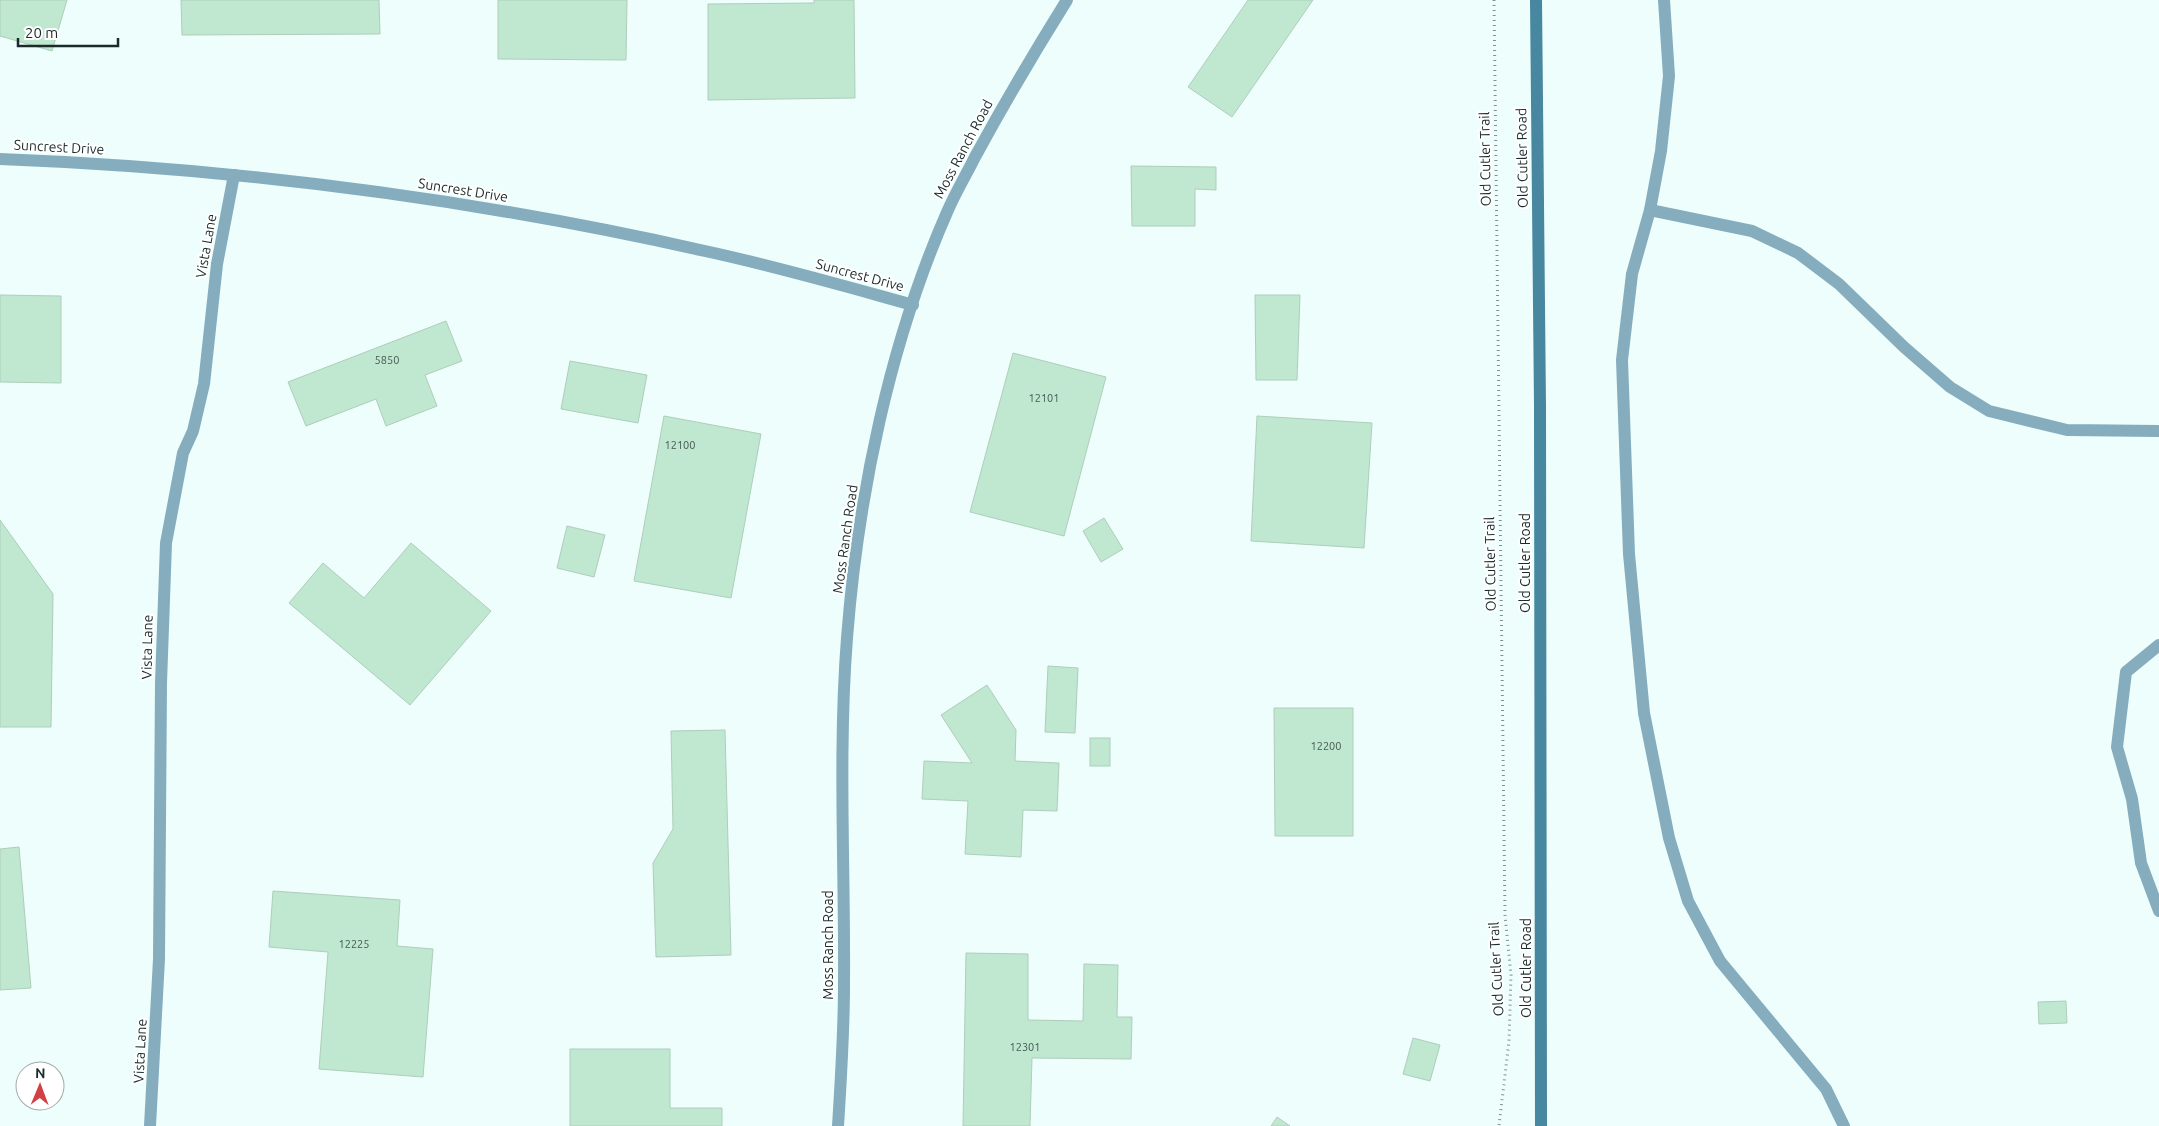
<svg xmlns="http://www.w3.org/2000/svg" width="2159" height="1126" viewBox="0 0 2159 1126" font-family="Ubuntu,sans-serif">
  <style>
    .building { fill: #c0e7cf; stroke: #aeceba }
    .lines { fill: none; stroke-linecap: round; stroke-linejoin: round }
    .path { stroke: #809190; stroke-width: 3; stroke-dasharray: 1 4; stroke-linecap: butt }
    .lane { stroke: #85adbe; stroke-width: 12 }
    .street { stroke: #85adbe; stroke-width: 12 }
    .secondary { stroke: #4787a0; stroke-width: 12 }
    .labels { text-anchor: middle; stroke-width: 4; stroke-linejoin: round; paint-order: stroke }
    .number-label { font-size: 11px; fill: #445a53 }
    .street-label { font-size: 14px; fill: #1a2b2a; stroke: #fff }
  </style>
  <rect width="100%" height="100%" fill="#edfefd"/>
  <g class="building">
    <path d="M 0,0 L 67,0 L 52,51 L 0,36 Z"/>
    <path d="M 181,0 L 379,0 L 380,34 L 182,35 Z"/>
    <path d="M 498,0 L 627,0 L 626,60 L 498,59 Z"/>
    <path d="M 814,0 L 854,0 L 855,98 L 708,100 L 708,4 L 814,3 Z"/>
    <path d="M 1248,0 L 1313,0 L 1232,117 L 1188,87 Z"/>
    <path d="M 1131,166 L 1216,167 L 1216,190 L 1195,189 L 1195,226 L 1132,226 Z"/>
    <path d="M 0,295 L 61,296 L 61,383 L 0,382 Z"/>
    <path d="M 1255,295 L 1300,295 L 1297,380 L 1256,380 Z"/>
    <path d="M 446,321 L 462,361 L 425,375 L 437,406 L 386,426 L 376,399 L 306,426 L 288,382 Z"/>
    <path d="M 1013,353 L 1106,377 L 1064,536 L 970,512 Z"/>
    <path d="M 570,361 L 647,375 L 638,423 L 561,409 Z"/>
    <path d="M 664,416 L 761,434 L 731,598 L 634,581 Z"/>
    <path d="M 1257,416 L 1372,423 L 1364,548 L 1251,541 Z"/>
    <path d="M 1104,518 L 1123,549 L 1101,562 L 1083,531 Z"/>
    <path d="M 0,520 L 53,594 L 51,727 L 0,727 Z"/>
    <path d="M 567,526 L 605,535 L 594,577 L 557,568 Z"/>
    <path d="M 411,543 L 491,611 L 410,705 L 289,603 L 323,563 L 364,598 Z"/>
    <path d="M 1048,666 L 1078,668 L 1075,733 L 1045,732 Z"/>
    <path d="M 987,685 L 1016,730 L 1015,761 L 1059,763 L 1057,811 L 1023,810 L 1021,857 L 965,854 L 968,801 L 922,799 L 924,761 L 972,763 L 941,715 Z"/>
    <path d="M 1274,708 L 1353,708 L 1353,836 L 1275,836 Z"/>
    <path d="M 725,730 L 731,955 L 656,957 L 653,863 L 673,829 L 671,731 Z"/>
    <rect x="1090" y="738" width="20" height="28"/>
    <path d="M 19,847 L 31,988 L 0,990 L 0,849 Z"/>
    <path d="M 273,891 L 400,900 L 397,946 L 433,949 L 423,1077 L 319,1069 L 328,952 L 269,947 Z"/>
    <path d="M 966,953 L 1028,954 L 1028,1020 L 1083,1021 L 1084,964 L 1118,965 L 1117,1017 L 1132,1017 L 1131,1059 L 1032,1058 L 1030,1126 L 963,1126 Z"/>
    <path d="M 2066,1001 L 2067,1023 L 2039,1024 L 2038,1002 Z"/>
    <path d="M 1413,1038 L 1440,1045 L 1430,1081 L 1403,1074 Z"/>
    <path d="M 570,1049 L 670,1049 L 670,1108 L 722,1108 L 722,1126 L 570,1126 Z"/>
    <path d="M 1277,1117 L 1290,1126 L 1271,1126 Z"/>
  </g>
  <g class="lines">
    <path class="path" d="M 1494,0 L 1505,915 L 1511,975 L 1509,1041 L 1499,1126"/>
    <g class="lane">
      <path d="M 1664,0 L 1669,76 L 1661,151 L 1650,210 L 1632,274 L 1622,360 L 1629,554 L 1644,713 L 1669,838 L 1688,901 L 1720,961 L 1826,1089 L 1844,1126"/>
      <path d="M 1650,210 L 1752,231 L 1798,253 L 1839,284 L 1904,347 L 1950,387 L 1989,411 L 2067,430 L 2159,431"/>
      <path d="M 2159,645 L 2126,672 L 2117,747 L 2132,799 L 2141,863 L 2159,911"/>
    </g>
    <g class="street">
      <path d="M 0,159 C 237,168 474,199 705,251 C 775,266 844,286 913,305"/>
      <path d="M 150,1126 L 159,959 L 161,683 L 166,543 L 183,453 L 193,431 L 204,384 L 217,264 L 234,175"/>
      <path d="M 838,1126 C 841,1079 844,1032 844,985 C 845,869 838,753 847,638 C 858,495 890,341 948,210 C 956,192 966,175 975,157 C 1004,104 1035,51 1067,0"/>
    </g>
    <path class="secondary" d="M 1536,0 L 1540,406 L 1541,1126"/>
  </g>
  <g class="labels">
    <g class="number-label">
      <text x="387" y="364">5850</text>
      <text x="1044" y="402">12101</text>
      <text x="680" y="449">12100</text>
      <text x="1326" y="750">12200</text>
      <text x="354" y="948">12225</text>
      <text x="1025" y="1051">12301</text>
    </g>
    <g class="street-label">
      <text transform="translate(59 147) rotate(3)" y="5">Suncrest Drive</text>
      <text transform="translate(963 149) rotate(-62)" y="5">Moss Ranch Road</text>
      <text transform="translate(1522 158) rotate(-91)" y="5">Old Cutler Road</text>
      <text transform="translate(1485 159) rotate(-91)" y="5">Old Cutler Trail</text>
      <text transform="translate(463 190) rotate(9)" y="5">Suncrest Drive</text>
      <text transform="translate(206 246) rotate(-80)" y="5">Vista Lane</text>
      <text transform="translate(860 275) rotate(15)" y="5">Suncrest Drive</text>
      <text transform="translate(845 539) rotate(-82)" y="5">Moss Ranch Road</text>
      <text transform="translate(1525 563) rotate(-90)" y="5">Old Cutler Road</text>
      <text transform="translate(1490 564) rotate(-91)" y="5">Old Cutler Trail</text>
      <text transform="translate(147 647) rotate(-89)" y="5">Vista Lane</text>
      <text transform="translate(828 945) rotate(-90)" y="5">Moss Ranch Road</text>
      <text transform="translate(1526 968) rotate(-90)" y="5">Old Cutler Road</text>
      <text transform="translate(1496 969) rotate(-93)" y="5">Old Cutler Trail</text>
      <text transform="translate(140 1051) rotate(-87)" y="5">Vista Lane</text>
    </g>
  </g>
  <g transform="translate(40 1086) rotate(1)"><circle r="24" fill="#ffffff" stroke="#a3aaaa"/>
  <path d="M0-4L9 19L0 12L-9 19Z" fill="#d04045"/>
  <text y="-8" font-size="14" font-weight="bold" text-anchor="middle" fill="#1a2b2a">N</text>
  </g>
  <path d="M18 38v8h100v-8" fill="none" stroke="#1a2b2a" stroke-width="2.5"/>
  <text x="25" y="38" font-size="15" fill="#1a2b2a" stroke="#ffffff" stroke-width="4" paint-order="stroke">20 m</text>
</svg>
